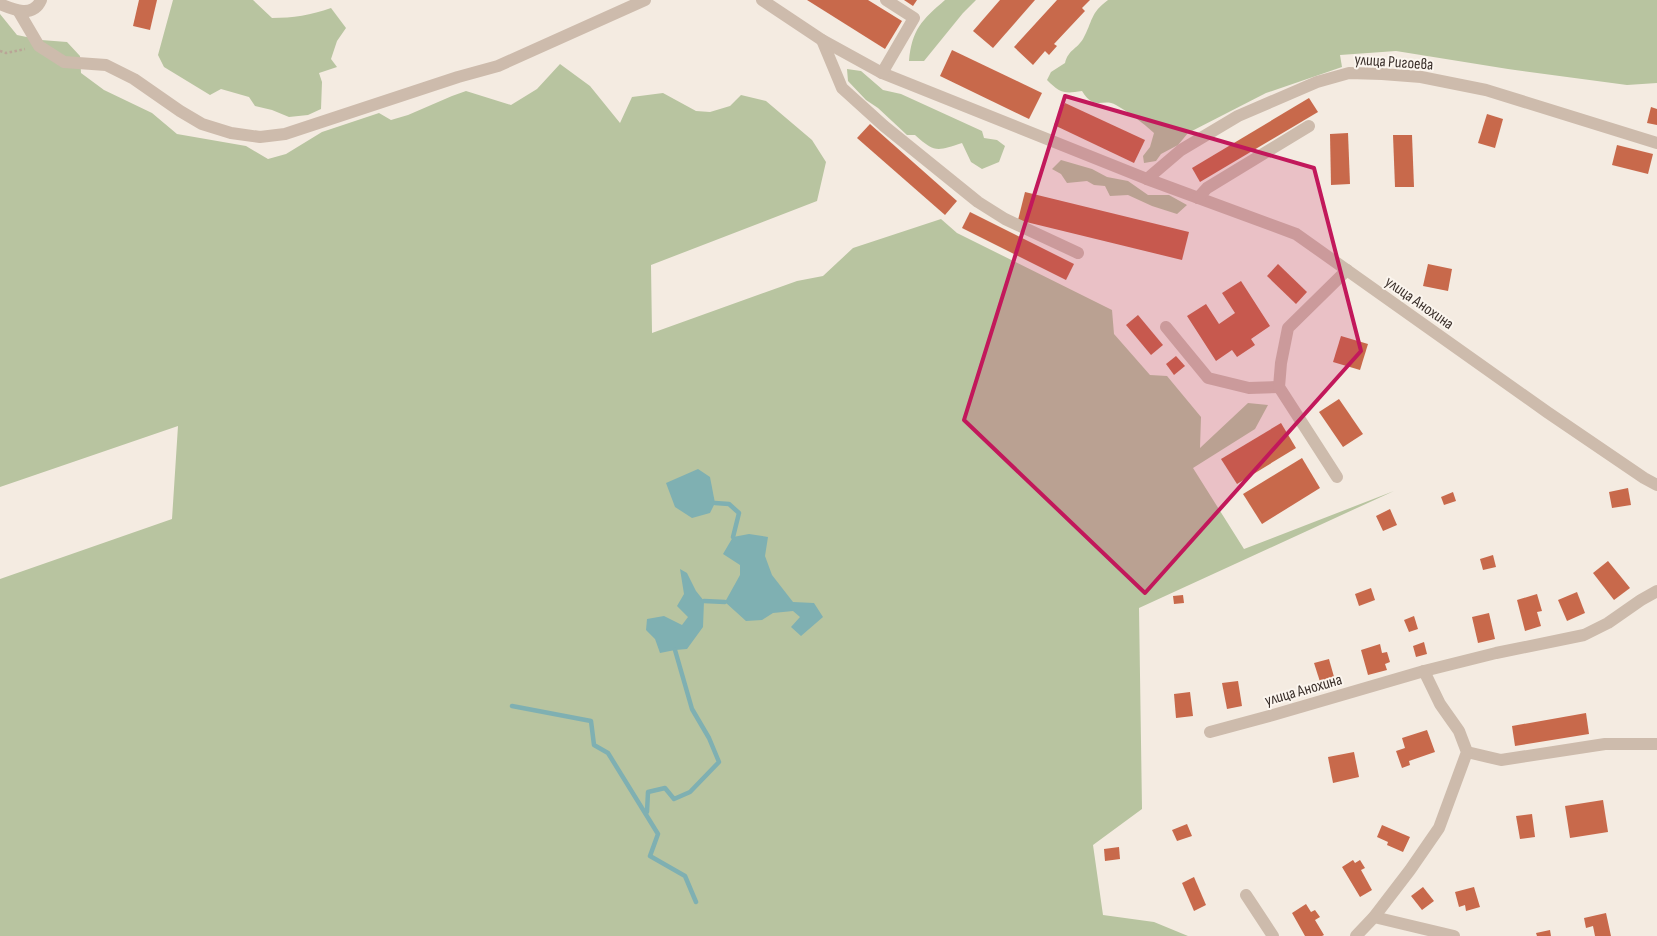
<svg xmlns="http://www.w3.org/2000/svg" width="1657" height="936" viewBox="0 0 1657 936" font-family="'Sofia Sans Condensed',sans-serif">
  <style>
    .green { fill: #b8c4a0 }
    .water { fill: #7fb0b2 }
    .lines { fill: none; stroke-linecap: round; stroke-linejoin: round }
    .stream { stroke: #7fb0b2; stroke-width: 4.5 }
    .building { fill: #c8694b }
    .path { stroke: #b9a596; stroke-width: 2.5; stroke-dasharray: 2.5 2.5; stroke-linecap: butt }
    .minor { stroke: #cdbbac; stroke-width: 12 }
    .marked { fill: #c2185b; fill-opacity: 0.2; stroke: #c2185b; stroke-width: 4; stroke-linejoin: round }
    .labels { text-anchor: middle; stroke-width: 4; stroke-linejoin: round; paint-order: stroke }
    .street-label { font-size: 16px; fill: #3b302b; stroke: #fbf5ee }
  </style>
  <rect width="100%" height="100%" fill="#f4ebe1"/>
  <g class="green">
    <path d="M 173,0 L 253,0 L 272,18 C 293,18 311,15 331,8 L 346,28 L 337,41 L 331,59 L 337,67 L 319,73 L 322,82 L 321,109 L 308,115 L 289,117 L 272,110 L 255,106 L 249,97 L 221,89 L 210,95 L 164,67 L 158,55 Z"/>
    <path d="M 945,0 L 976,0 L 963,13 L 924,61 L 909,61 C 912,29 922,20 945,0 Z"/>
    <path d="M 1108,0 L 1657,0 L 1657,83 L 1627,85 L 1508,69 L 1396,51 L 1340,55 L 1342,67 L 1266,93 L 1188,133 L 1178,145 L 1161,154 L 1156,161 L 1144,163 L 1143,156 L 1150,147 L 1154,133 C 1143,123 1130,113 1116,105 C 1103,97 1095,112 1082,91 C 1064,94 1060,93 1047,80 L 1051,72 L 1065,63 C 1068,50 1077,49 1083,39 C 1093,21 1090,13 1108,0 Z"/>
    <path d="M 0,14 L 17,35 L 41,40 L 67,42 L 80,56 L 81,73 L 104,90 L 152,113 L 177,134 L 246,146 L 268,159 L 286,154 L 322,132 L 379,113 L 391,120 L 408,115 L 452,96 L 466,91 L 511,105 L 537,89 L 560,64 L 590,86 L 620,123 L 632,97 L 663,93 L 696,111 L 710,112 L 730,106 L 741,95 L 766,101 L 812,140 L 826,162 L 817,201 L 651,265 L 652,333 L 797,281 L 823,276 L 853,248 L 941,219 L 957,233 L 1112,310 L 1114,334 L 1150,375 L 1167,376 L 1201,417 L 1200,448 L 1248,403 L 1268,405 L 1255,429 L 1193,468 L 1244,549 L 1394,491 L 1139,608 L 1142,809 L 1093,845 L 1103,915 L 1154,922 L 1188,936 L 0,936 L 0,579 L 172,519 L 178,426 L 0,487 Z"/>
    <path d="M 847,69 L 861,71 L 883,90 L 901,94 L 982,131 L 984,138 L 997,140 L 1005,146 L 999,162 L 982,169 L 971,162 L 962,143 C 937,151 935,153 915,135 L 907,135 L 878,108 L 866,100 L 848,81 Z"/>
    <path d="M 1061,160 L 1092,169 L 1107,177 L 1128,181 L 1148,195 L 1169,195 L 1187,205 L 1177,214 L 1152,206 L 1128,195 L 1110,196 L 1105,186 L 1094,185 L 1087,181 L 1067,183 L 1061,174 L 1052,169 Z"/>
  </g>
  <g class="water">
    <path d="M 698,469 L 710,477 L 715,503 L 710,513 L 692,518 L 675,507 L 666,483 Z"/>
    <path d="M 749,534 L 768,537 L 765,556 L 772,575 L 793,602 L 814,603 L 823,617 L 801,636 L 791,627 L 800,617 L 793,611 L 773,613 L 762,620 L 746,621 L 725,602 L 740,575 L 740,565 L 723,554 L 733,537 Z"/>
    <path d="M 680,569 L 687,573 L 696,591 L 704,601 L 703,627 L 687,649 L 675,650 L 660,653 L 655,639 L 646,630 L 647,619 L 664,616 L 682,625 L 688,617 L 677,606 L 684,594 Z"/>
  </g>
  <g class="lines">
    <g class="stream">
      <path d="M 715,503 L 729,504 L 739,513 L 733,537"/>
      <path d="M 704,601 L 725,602"/>
      <path d="M 512,706 L 591,721 L 594,745 L 608,753 L 658,834 L 650,856 L 685,876 L 696,902"/>
      <path d="M 647,812 L 648,792 L 665,788 L 674,799 L 690,792 L 719,762 L 709,738 L 692,709 L 675,650"/>
    </g>
  </g>
  <g class="building">
    <path d="M 139,0 L 157,0 L 150,30 L 133,26 Z"/>
    <path d="M 807,0 L 868,0 L 902,21 L 885,49 Z"/>
    <path d="M 904,0 L 917,0 L 913,6 Z"/>
    <path d="M 1000,0 L 1035,0 L 993,48 L 973,31 Z"/>
    <path d="M 1057,0 L 1090,0 L 1082,8 L 1085,11 L 1054,44 L 1057,46 L 1049,55 L 1045,51 L 1033,65 L 1014,47 Z"/>
    <path d="M 952,50 L 1042,93 L 1029,119 L 940,76 Z"/>
    <path d="M 1309,98 L 1318,112 L 1200,182 L 1192,168 Z"/>
    <path d="M 1065,103 L 1145,140 L 1134,163 L 1054,125 Z"/>
    <path d="M 1651,107 L 1657,109 L 1657,125 L 1647,123 Z"/>
    <path d="M 1487,114 L 1503,119 L 1495,148 L 1478,143 Z"/>
    <path d="M 870,124 L 957,201 L 945,215 L 857,138 Z"/>
    <path d="M 1348,133 L 1350,184 L 1331,185 L 1330,134 Z"/>
    <path d="M 1393,135 L 1412,135 L 1414,187 L 1395,187 Z"/>
    <path d="M 1617,145 L 1653,154 L 1648,174 L 1612,165 Z"/>
    <path d="M 1025,192 L 1189,232 L 1182,260 L 1018,220 Z"/>
    <path d="M 970,212 L 1074,264 L 1066,280 L 962,228 Z"/>
    <path d="M 1278,264 L 1307,292 L 1296,304 L 1267,276 Z"/>
    <path d="M 1428,264 L 1452,269 L 1448,291 L 1423,286 Z"/>
    <path d="M 1241,281 L 1270,326 L 1251,339 L 1255,345 L 1237,357 L 1232,350 L 1216,361 L 1187,316 L 1206,304 L 1219,324 L 1235,313 L 1222,293 Z"/>
    <path d="M 1138,315 L 1163,345 L 1151,355 L 1126,325 Z"/>
    <path d="M 1341,336 L 1368,344 L 1360,370 L 1333,362 Z"/>
    <path d="M 1176,356 L 1185,366 L 1174,375 L 1166,364 Z"/>
    <path d="M 1339,399 L 1363,434 L 1343,447 L 1319,412 Z"/>
    <path d="M 1281,423 L 1296,448 L 1237,484 L 1221,459 Z"/>
    <path d="M 1302,458 L 1320,488 L 1262,524 L 1243,494 Z"/>
    <path d="M 1628,488 L 1631,505 L 1612,508 L 1609,492 Z"/>
    <path d="M 1453,492 L 1456,501 L 1444,505 L 1441,497 Z"/>
    <path d="M 1390,509 L 1397,525 L 1383,531 L 1376,516 Z"/>
    <path d="M 1493,555 L 1496,567 L 1483,570 L 1480,559 Z"/>
    <path d="M 1608,561 L 1630,588 L 1614,600 L 1593,573 Z"/>
    <path d="M 1371,588 L 1375,600 L 1359,606 L 1355,594 Z"/>
    <path d="M 1577,592 L 1585,613 L 1567,621 L 1558,600 Z"/>
    <path d="M 1537,594 L 1542,611 L 1537,612 L 1541,626 L 1525,631 L 1517,600 Z"/>
    <path d="M 1183,595 L 1184,603 L 1174,604 L 1173,596 Z"/>
    <path d="M 1489,613 L 1495,639 L 1478,643 L 1472,617 Z"/>
    <path d="M 1414,616 L 1418,629 L 1409,632 L 1404,620 Z"/>
    <path d="M 1424,642 L 1427,654 L 1416,657 L 1413,646 Z"/>
    <path d="M 1380,644 L 1382,653 L 1387,652 L 1390,662 L 1385,664 L 1387,670 L 1368,675 L 1361,650 Z"/>
    <path d="M 1329,659 L 1336,684 L 1322,688 L 1314,663 Z"/>
    <path d="M 1238,681 L 1242,706 L 1227,709 L 1222,683 Z"/>
    <path d="M 1190,692 L 1193,716 L 1176,718 L 1174,694 Z"/>
    <path d="M 1586,713 L 1589,734 L 1515,746 L 1512,726 Z"/>
    <path d="M 1427,730 L 1435,752 L 1409,761 L 1410,765 L 1402,768 L 1396,751 L 1405,748 L 1402,738 Z"/>
    <path d="M 1354,752 L 1359,777 L 1333,783 L 1328,757 Z"/>
    <path d="M 1603,800 L 1608,832 L 1570,838 L 1565,806 Z"/>
    <path d="M 1532,814 L 1535,837 L 1520,839 L 1516,816 Z"/>
    <path d="M 1187,824 L 1192,836 L 1177,841 L 1172,830 Z"/>
    <path d="M 1382,825 L 1410,837 L 1403,852 L 1387,845 L 1388,842 L 1377,837 Z"/>
    <path d="M 1119,847 L 1120,859 L 1105,861 L 1104,849 Z"/>
    <path d="M 1353,860 L 1355,863 L 1360,860 L 1365,868 L 1361,870 L 1372,890 L 1360,897 L 1342,867 Z"/>
    <path d="M 1194,877 L 1206,905 L 1194,911 L 1182,883 Z"/>
    <path d="M 1423,887 L 1434,901 L 1422,910 L 1411,896 Z"/>
    <path d="M 1474,887 L 1480,907 L 1466,911 L 1465,905 L 1459,907 L 1455,892 Z"/>
    <path d="M 1306,904 L 1311,912 L 1315,910 L 1320,917 L 1315,920 L 1324,935 L 1322,936 L 1305,936 L 1292,913 Z"/>
    <path d="M 1606,913 L 1611,936 L 1595,936 L 1593,926 L 1586,928 L 1584,918 Z"/>
    <path d="M 1550,930 L 1551,936 L 1537,936 L 1536,933 Z"/>
  </g>
  <g class="lines">
    <path class="path" d="M 0,51 L 6,53 L 25,49"/>
    <g class="minor">
      <path d="M 762,0 L 822,40 L 882,73 L 1147,179 L 1296,234 L 1547,412 L 1644,478 L 1657,485"/>
      <path d="M 0,4 C 14,10 33,18 41,0"/>
      <path d="M 19,12 L 39,46 L 64,62 L 106,65 L 134,79 L 180,111 L 202,124 L 231,133 L 260,137 L 285,134 L 458,77 L 498,66 L 645,0"/>
      <path d="M 822,40 L 842,88 L 884,126 L 978,202 L 1005,219 L 1078,253"/>
      <path d="M 882,73 L 914,18 L 886,0"/>
      <path d="M 1147,179 L 1181,150 L 1238,116 L 1317,82 L 1349,73 L 1382,74 L 1421,77 L 1486,90 L 1657,143"/>
      <path d="M 1198,198 L 1207,188 L 1309,126"/>
      <path d="M 1166,327 L 1208,378 L 1249,388 L 1279,387"/>
      <path d="M 1337,477 L 1279,387 L 1281,363 L 1288,328 L 1347,270"/>
      <path d="M 1210,732 L 1273,715 L 1424,671 L 1496,653 L 1584,635 L 1608,623 L 1641,600 L 1657,591"/>
      <path d="M 1467,752 L 1501,760 L 1605,744 L 1657,744"/>
      <path d="M 1246,895 L 1273,936"/>
      <path d="M 1374,917 L 1454,936"/>
      <path d="M 1356,936 L 1374,917 L 1410,870 L 1439,828 L 1467,752 L 1459,731 L 1440,704 L 1424,671"/>
    </g>
  </g>
  <path class="marked" d="M 1065,96 L 1314,168 L 1361,351 L 1145,593 L 964,420 Z"/>
  <g class="labels">
    <g class="street-label">
      <text transform="translate(1394 61) rotate(4)" y="6">улица Ригоева</text>
      <text transform="translate(1420 302) rotate(35)" y="6">улица Анохина</text>
      <text transform="translate(1303 689) rotate(-16)" y="6">улица Анохина</text>
    </g>
  </g>
</svg>
